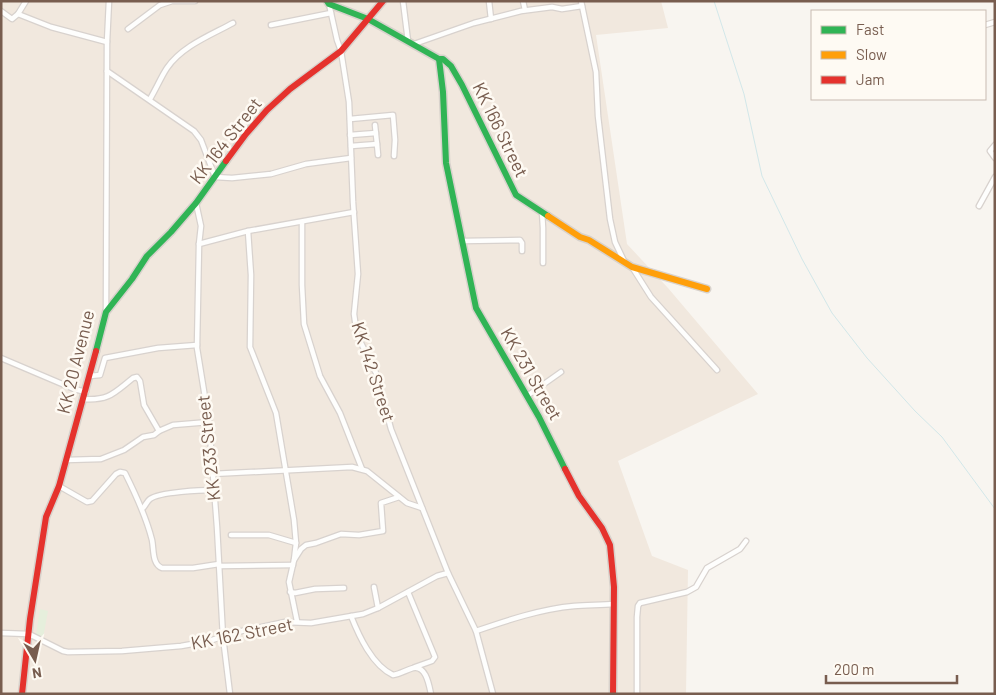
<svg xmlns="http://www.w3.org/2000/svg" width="996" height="695" viewBox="0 0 996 695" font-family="Barlow,sans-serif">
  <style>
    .residential { fill: #f1e8de }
    .green { fill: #e6efdc }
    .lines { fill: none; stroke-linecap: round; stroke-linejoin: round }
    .stream { stroke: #d2e7e9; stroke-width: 1 }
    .street-casing { stroke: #d8d2ce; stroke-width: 7 }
    .fast-casing { stroke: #d8d2cc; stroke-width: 9 }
    .slow-casing { stroke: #d8d2cc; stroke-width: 9 }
    .jam-casing { stroke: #d8d2cc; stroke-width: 9 }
    .street { stroke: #fefefd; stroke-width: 4.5 }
    .fast { stroke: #30b455; stroke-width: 6 }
    .slow { stroke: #ff9f0a; stroke-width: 6 }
    .jam { stroke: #e5322d; stroke-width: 6 }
    .labels { text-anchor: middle; stroke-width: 5; stroke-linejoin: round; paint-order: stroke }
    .street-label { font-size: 18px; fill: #785d4f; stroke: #fefaf3 }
  </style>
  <rect width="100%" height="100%" fill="#f8f5f0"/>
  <path class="residential" d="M 1,1 L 661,1 L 668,28 L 596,35 L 627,244 L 668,288 L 758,394 L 618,461 L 652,556 L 688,570 L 686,694 L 1,694 Z"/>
  <path class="green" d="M 40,609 L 48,611 L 43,638 L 36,635 Z"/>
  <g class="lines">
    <path class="stream" d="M 714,1 L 744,94 L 762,176 L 802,259 L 832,313 L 867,358 L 915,411 L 942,437 L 995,509"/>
    <defs>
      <g id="street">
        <path d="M 403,1 L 408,41"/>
        <path d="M 489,1 L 491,19"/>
        <path d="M 523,1 L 525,10"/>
        <path d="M 581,1 L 596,72 L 598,116 L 610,219 L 615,242 L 624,261"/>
        <path d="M 329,4 L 337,40 L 341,51 L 349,102 L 353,202 L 358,274 L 354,314 L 357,335 L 376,373 L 391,429 L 448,573 L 476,631 L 493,694"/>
        <path d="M 1,11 L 12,19 L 18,14 L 26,1"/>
        <path d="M 18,14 L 51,27 L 107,42"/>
        <path d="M 271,25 L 331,13"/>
        <path d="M 985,25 L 995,22"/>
        <path d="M 128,29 L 160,5 L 172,1 L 195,1"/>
        <path d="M 414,44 L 474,23 L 521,11 L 552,7 L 562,9 L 582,6"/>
        <path d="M 107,71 L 194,131 L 201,140 L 215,177 L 232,178 L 271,174 L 306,164 L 351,158"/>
        <path d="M 150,99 C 156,89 161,77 167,68 C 182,46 211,35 233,23"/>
        <path d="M 350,119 L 393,115 L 395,140 L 394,156"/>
        <path d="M 375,125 L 377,144"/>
        <path d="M 350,135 L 376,133"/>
        <path d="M 995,145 L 990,151 L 995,158"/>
        <path d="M 351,146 L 377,144 L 378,155"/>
        <path d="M 196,203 L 201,226 L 199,244 L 197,348 L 209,422 L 217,527 L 223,637 L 230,694"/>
        <path d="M 979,206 L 995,177"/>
        <path d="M 542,212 L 543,228 L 543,263"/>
        <path d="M 302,222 L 302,285 L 304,324 L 320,376 L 340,413 L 362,469"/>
        <path d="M 248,231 L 251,275 L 250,347 L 276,413 L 294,520 L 296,543 L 294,560"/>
        <path d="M 463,241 L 520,240 L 522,243 L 522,251"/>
        <path d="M 199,244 L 248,231 L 354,212"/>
        <path d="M 632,267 L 651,297 L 717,370"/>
        <path d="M 106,312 L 107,42 L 109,1"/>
        <path d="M 1,358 L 74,389 L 86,392"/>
        <path d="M 90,376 L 100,375 L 105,358 L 158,348 L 197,345"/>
        <path d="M 527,396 L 561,372"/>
        <path d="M 83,399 C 109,401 114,393 133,378 L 137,377 L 140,381 L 144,405 L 159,431 L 173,425 L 209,422"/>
        <path d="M 66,460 L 101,459 L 124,450 L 143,437 L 154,435 L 159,431"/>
        <path d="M 212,474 L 352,467 L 367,471 L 407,503 L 422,508"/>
        <path d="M 59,486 L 87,502 L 92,501 L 116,474 L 120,472 L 125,473 C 136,495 146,516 152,540 C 154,550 152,564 162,568 L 193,568 L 219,564"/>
        <path d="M 143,508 C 146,505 147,501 150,499 C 159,492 202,490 214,490"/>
        <path d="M 231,535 L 269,535 L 296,543"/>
        <path d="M 219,566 L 293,565"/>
        <path d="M 374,587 L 378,608"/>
        <path d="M 290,592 L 295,593 L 315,589 L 344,588"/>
        <path d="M 408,592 L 435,657 L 432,661 L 415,667"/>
        <path d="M 351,616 C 359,636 372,665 393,675 C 400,674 406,670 413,668 C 426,665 429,685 431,694"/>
        <path d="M 297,621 L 289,582 L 294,560 L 301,549 L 306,545 L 316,543 L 341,534 L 359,535 L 383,531 L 381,503 L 399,497"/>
        <path d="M 476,631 C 508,620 541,609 574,606 C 587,605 601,605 614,604"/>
        <path d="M 1,633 L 29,634 L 63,651 L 68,652 L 122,651 L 181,646 L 209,641 L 237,632 L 285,622 L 311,623 L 363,614 L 378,608 L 437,576 L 448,573"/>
        <path d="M 637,694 L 637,617 L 638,606 L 640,603 L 687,592 L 696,587 L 707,568 L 740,549 L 746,541"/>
      </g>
      <g id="fast">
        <path d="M 327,1 L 329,4 L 368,19 L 439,59 L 443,59 L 451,66 L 462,85 L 516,195 L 548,216"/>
        <path d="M 439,59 L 443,92 L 446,163 L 476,308 L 539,417 L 565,469"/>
        <path d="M 96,351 L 106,312 L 132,279 L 147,256 L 171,232 L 196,203 L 226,161"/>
      </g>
      <path id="slow" d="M 548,216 L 580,237 L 589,240 L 632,267 L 707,289"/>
      <g id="jam">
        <path d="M 226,161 L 246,134 L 267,110 L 290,89 L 341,51 L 383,1"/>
        <path d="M 565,469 L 579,496 L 602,528 L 610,545 L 614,587 L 613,694"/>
        <path d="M 22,694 L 30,619 L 46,517 L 59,486 L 96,351"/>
      </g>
    </defs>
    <use href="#street" class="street-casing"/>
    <use href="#fast" class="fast-casing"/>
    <use href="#slow" class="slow-casing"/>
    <use href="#jam" class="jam-casing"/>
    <use href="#street" class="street"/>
    <use href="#fast" class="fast"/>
    <use href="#slow" class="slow"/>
    <use href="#jam" class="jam"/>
  </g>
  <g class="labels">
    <g class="street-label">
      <text transform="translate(500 130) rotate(64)" y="6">KK 166 Street</text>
      <text transform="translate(226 141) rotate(-52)" y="6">KK 164 Street</text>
      <text transform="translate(76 362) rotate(-76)" y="6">KK 20 Avenue</text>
      <text transform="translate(373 372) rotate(72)" y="6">KK 142 Street</text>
      <text transform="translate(531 374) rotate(60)" y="6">KK 231 Street</text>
      <text transform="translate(209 448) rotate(-96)" y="6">KK 233 Street</text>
      <text transform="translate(242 634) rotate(-11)" y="6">KK 162 Street</text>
    </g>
  </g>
  <rect width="996" height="695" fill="none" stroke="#785d4f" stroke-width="5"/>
  <rect x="811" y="10" width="175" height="90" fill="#fefaf3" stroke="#c8bbb1"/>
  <rect x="821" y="26" width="25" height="8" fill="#30b455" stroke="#c8bbb1"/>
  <text x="856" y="35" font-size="15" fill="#785d4f">Fast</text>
  <rect x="821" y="51" width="25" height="8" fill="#ff9f0a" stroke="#c8bbb1"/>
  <text x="856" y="60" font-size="15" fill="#785d4f">Slow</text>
  <rect x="821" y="76" width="25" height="8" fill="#e5322d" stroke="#c8bbb1"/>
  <text x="856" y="85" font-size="15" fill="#785d4f">Jam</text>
  <g transform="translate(35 660) rotate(171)" stroke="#fefaf3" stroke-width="4" paint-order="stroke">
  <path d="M0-4L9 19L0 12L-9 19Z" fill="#785d4f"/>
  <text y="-8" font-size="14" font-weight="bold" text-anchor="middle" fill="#785d4f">N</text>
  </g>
  <path d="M826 675v8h131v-8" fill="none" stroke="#785d4f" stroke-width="2.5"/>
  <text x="834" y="675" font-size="15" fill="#785d4f" stroke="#fefaf3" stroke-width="4" paint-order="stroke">200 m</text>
</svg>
